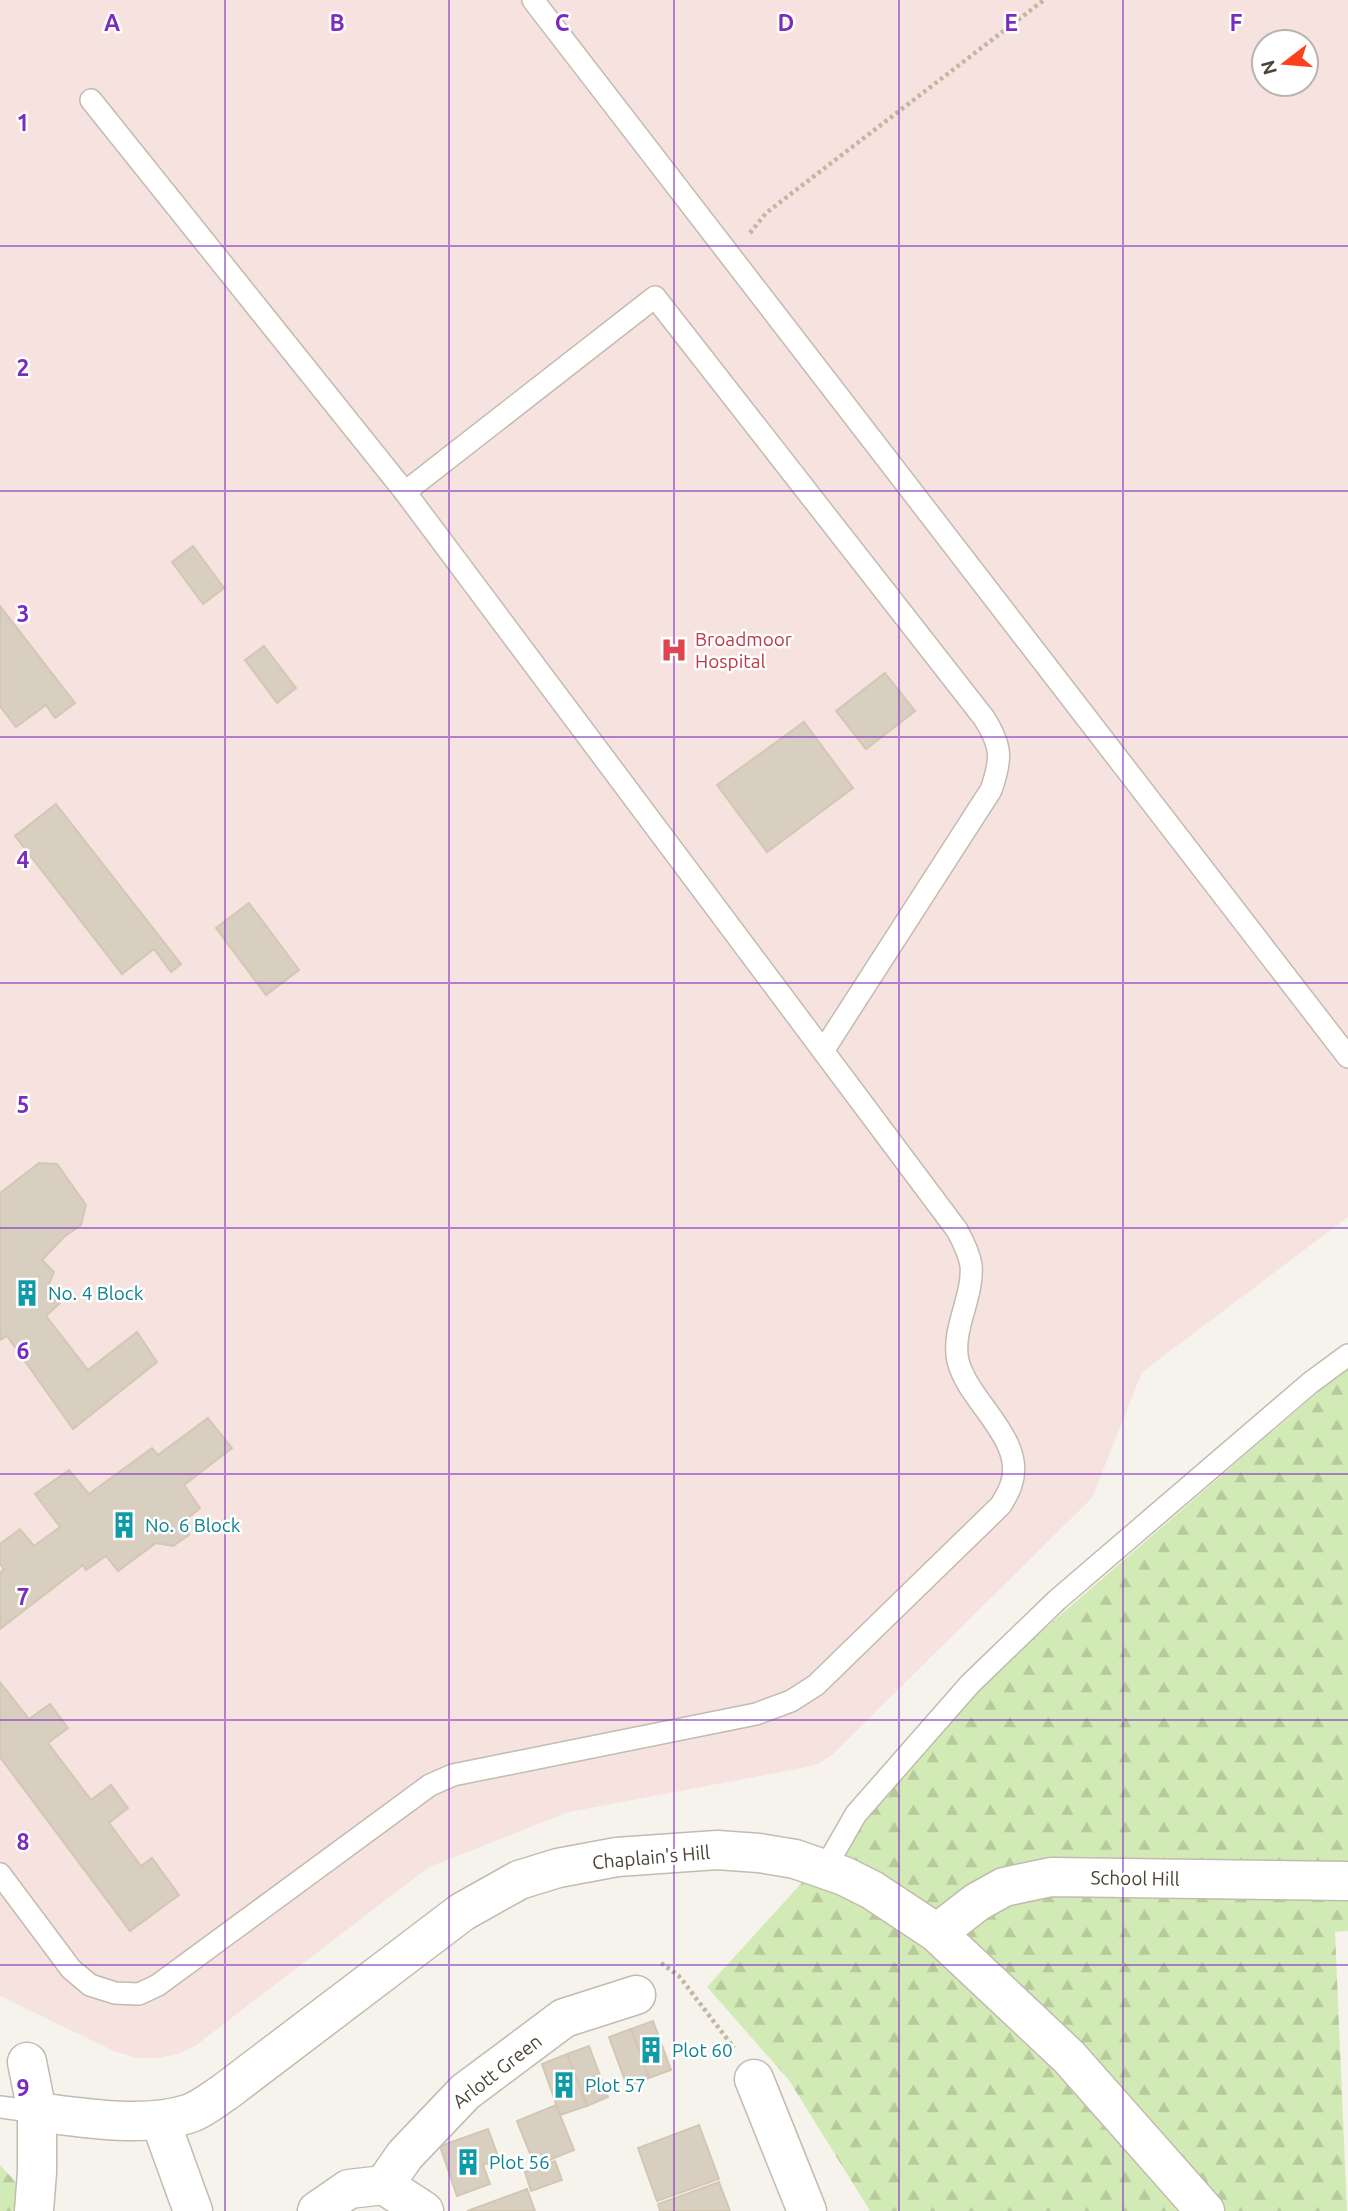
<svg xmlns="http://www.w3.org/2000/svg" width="1348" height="2211" viewBox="0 0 1348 2211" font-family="Ubuntu,sans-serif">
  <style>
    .medical { fill: #f6e3e0; fill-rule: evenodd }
    .forest { fill: url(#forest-firs) }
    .building { fill: #d8cfc1; stroke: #d3c7b4; stroke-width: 2 }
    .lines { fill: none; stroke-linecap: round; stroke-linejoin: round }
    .lane-casing { stroke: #c2bbae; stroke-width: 24 }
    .street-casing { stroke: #c2bbae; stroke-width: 41 }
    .path { stroke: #c4b79f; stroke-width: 4.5; stroke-dasharray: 3.5 3.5; stroke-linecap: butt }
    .lane { stroke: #fff; stroke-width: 21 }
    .street { stroke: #fff; stroke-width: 38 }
    .grid { fill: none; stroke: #7b2cbf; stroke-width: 2; stroke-opacity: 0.55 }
    .labels { text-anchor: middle; stroke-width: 5; stroke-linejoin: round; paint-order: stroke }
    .health-label { font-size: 19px; fill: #be3a42; stroke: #fff; text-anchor: start }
    .culture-label { font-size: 19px; fill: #0d838f; stroke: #fff; text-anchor: start }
    .street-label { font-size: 19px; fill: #4b4439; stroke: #fff }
    .grid-label { font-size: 23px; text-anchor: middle; font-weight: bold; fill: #7b2cbf; stroke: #fff; stroke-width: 5; stroke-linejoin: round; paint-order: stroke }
  </style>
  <defs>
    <pattern id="forest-firs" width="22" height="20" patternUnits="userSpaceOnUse" patternTransform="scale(1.75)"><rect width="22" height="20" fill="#d2eab5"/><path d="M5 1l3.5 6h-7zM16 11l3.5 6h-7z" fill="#b6ca9c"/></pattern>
  </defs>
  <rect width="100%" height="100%" fill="#f6f3ec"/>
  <path class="medical" d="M 0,0 L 1348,0 L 1348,1217 L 1142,1372 L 1092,1498 L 833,1754 L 818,1764 L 802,1768 L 569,1812 L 429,1867 L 195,2046 L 178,2054 L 158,2058 L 138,2058 L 116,2052 L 0,1996 ZM 1264,42 L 1306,42 L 1306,84 L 1264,84 Z"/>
  <g class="forest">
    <path d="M 1348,1366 L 1348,1931 L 1335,1932 L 1347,2211 L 870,2211 L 789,2080 L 707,1987 L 989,1677 Z"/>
    <path d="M 0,2165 L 22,2189 L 17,2211 L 0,2211 Z"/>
  </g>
  <g class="building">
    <path d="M 193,546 L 224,588 L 203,604 L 172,562 Z"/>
    <path d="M 0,606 L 75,703 L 55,718 L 46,705 L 16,727 L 0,706 Z"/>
    <path d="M 264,646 L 296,688 L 277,703 L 245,660 Z"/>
    <path d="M 885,673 L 915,711 L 866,749 L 836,711 Z"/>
    <path d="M 804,722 L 853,788 L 767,852 L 717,785 Z"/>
    <path d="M 56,804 L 181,964 L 171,972 L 154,949 L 122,974 L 15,836 Z"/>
    <path d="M 249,903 L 299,970 L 266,995 L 216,928 Z"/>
    <path d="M 39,1163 L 57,1164 L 86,1205 L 81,1225 L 64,1237 L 42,1260 L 54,1272 L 49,1284 L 60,1303 L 46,1316 L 88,1370 L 137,1332 L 157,1362 L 73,1429 L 7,1336 L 0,1340 L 0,1193 Z"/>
    <path d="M 208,1418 L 232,1448 L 184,1485 L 200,1508 L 189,1517 L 189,1535 L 173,1546 L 156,1543 L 118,1571 L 106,1556 L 86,1570 L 83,1565 L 0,1629 L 0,1573 L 4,1569 L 0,1564 L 0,1544 L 20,1529 L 34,1546 L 60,1527 L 35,1494 L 69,1470 L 89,1494 L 152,1448 L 158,1455 Z"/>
    <path d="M 0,1682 L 29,1719 L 50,1704 L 68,1728 L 48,1743 L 91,1800 L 111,1785 L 128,1808 L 109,1823 L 141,1866 L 152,1858 L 179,1895 L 130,1931 L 0,1757 Z"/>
    <path d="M 653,2021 L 671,2070 L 649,2078 L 631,2029 Z"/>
    <path d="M 631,2029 L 649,2078 L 627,2086 L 609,2037 Z"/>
    <path d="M 589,2046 L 608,2097 L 587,2106 L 567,2054 Z"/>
    <path d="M 567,2054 L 587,2106 L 560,2115 L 542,2064 Z"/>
    <path d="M 556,2105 L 574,2150 L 535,2166 L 517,2121 Z"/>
    <path d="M 699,2125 L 719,2179 L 657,2201 L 638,2148 Z"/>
    <path d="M 488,2129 L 499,2159 L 483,2165 L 490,2184 L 457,2196 L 440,2146 Z"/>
    <path d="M 555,2161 L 562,2180 L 531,2191 L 525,2172 Z"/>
    <path d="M 719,2182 L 730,2211 L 660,2211 L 658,2204 Z"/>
    <path d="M 527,2189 L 535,2211 L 467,2211 Z"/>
  </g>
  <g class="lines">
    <defs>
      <g id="lane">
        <path d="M 533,0 L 1348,1057"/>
        <path d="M 91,100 L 405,492"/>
        <path d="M 825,1868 L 856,1814 L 970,1684 L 1057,1600 L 1310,1383 L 1348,1355"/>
        <path d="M 0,1874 L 71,1969 L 90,1985 L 115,1993 L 139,1994 L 158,1985 L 430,1785 L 453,1775 L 756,1714 L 791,1701 L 816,1685 L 1001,1505 C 1004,1499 1009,1492 1011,1485 C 1027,1440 968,1402 958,1361 C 951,1329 974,1297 971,1265 C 969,1253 963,1241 957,1230 L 405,492 L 655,297 L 984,718 C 1002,746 1002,759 991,790 L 823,1051"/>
        <path d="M 0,2107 L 37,2112"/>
      </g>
      <g id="street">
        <path d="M 937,1933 L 977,1902 L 1004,1887 L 1051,1877 L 1348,1881"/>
        <path d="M 27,2062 L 37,2112 L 37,2172 L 34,2211"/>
        <path d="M 754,2079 L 807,2211"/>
        <path d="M 37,2112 C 83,2118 143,2128 188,2114 C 201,2110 214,2099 225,2092 L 462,1912 L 519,1880 L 558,1868 L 617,1857 L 717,1850 L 759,1853 L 795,1859 L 844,1876 L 872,1890 L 937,1933 L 1069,2057 L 1205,2211"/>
        <path d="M 160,2120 L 193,2211"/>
        <path d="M 384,2185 L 405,2155 L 465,2092 L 564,2018 L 636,1995"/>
        <path d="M 317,2211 L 349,2189 L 384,2185 L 424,2211"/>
      </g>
    </defs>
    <use href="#lane" class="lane-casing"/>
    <use href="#street" class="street-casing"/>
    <g class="path">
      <path d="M 750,233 L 766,213 L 1044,0"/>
      <path d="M 661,1963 L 679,1976 L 734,2048"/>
    </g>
    <use href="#lane" class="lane"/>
    <use href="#street" class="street"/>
  </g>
  <path class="grid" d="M 225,0 L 225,2211M 449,0 L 449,2211M 674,0 L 674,2211M 899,0 L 899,2211M 1123,0 L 1123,2211M 0,246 L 1348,246M 0,491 L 1348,491M 0,737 L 1348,737M 0,983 L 1348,983M 0,1228 L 1348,1228M 0,1474 L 1348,1474M 0,1720 L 1348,1720M 0,1965 L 1348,1965"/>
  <defs>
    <symbol id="hospital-bare" viewBox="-9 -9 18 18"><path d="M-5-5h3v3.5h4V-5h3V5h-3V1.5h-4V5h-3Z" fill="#e0444e" stroke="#fff" stroke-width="2.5" paint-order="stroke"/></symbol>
    <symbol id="building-bare" viewBox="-9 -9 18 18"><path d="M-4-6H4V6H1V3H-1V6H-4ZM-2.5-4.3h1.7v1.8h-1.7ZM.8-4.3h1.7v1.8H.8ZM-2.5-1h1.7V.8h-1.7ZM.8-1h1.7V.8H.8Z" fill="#0f9aa8" stroke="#fff" stroke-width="2.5" paint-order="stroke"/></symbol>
  </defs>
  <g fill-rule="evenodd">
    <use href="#hospital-bare" x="655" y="631" width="38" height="38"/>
    <use href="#building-bare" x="8" y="1274" width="38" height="38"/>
    <use href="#building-bare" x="105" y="1506" width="38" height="38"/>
    <use href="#building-bare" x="632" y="2031" width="38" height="38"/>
    <use href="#building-bare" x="545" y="2066" width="38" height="38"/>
    <use href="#building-bare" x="449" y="2143" width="38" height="38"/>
  </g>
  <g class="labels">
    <g class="health-label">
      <text x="695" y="646">Broadmoor<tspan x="695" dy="22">Hospital</tspan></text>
    </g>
    <g class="culture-label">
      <text x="48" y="1300">No. 4 Block</text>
      <text x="145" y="1532">No. 6 Block</text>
      <text x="672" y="2057">Plot 60</text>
      <text x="585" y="2092">Plot 57</text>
      <text x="489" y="2169">Plot 56</text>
    </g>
    <g class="street-label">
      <text transform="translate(651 1857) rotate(-5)" y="7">Chaplain's Hill</text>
      <text transform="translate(1135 1878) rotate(1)" y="7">School Hill</text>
      <text transform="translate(497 2071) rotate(-38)" y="7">Arlott Green</text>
    </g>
  </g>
  <g class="grid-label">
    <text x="112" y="31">A</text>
    <text x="337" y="31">B</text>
    <text x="562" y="31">C</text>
    <text x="786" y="31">D</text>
    <text x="1011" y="31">E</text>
    <text x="1236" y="31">F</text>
    <text x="23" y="131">1</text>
    <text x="23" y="376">2</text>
    <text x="23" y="622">3</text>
    <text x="23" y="868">4</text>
    <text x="23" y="1113">5</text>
    <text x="23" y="1359">6</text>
    <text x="23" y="1605">7</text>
    <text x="23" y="1850">8</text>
    <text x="23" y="2096">9</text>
  </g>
  <g transform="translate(1285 63) rotate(254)"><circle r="33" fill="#ffffff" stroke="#b7b4b0" stroke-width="2"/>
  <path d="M0-5L12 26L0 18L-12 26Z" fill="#fc3f1d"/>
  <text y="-10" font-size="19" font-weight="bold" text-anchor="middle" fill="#4b4439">N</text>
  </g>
</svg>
